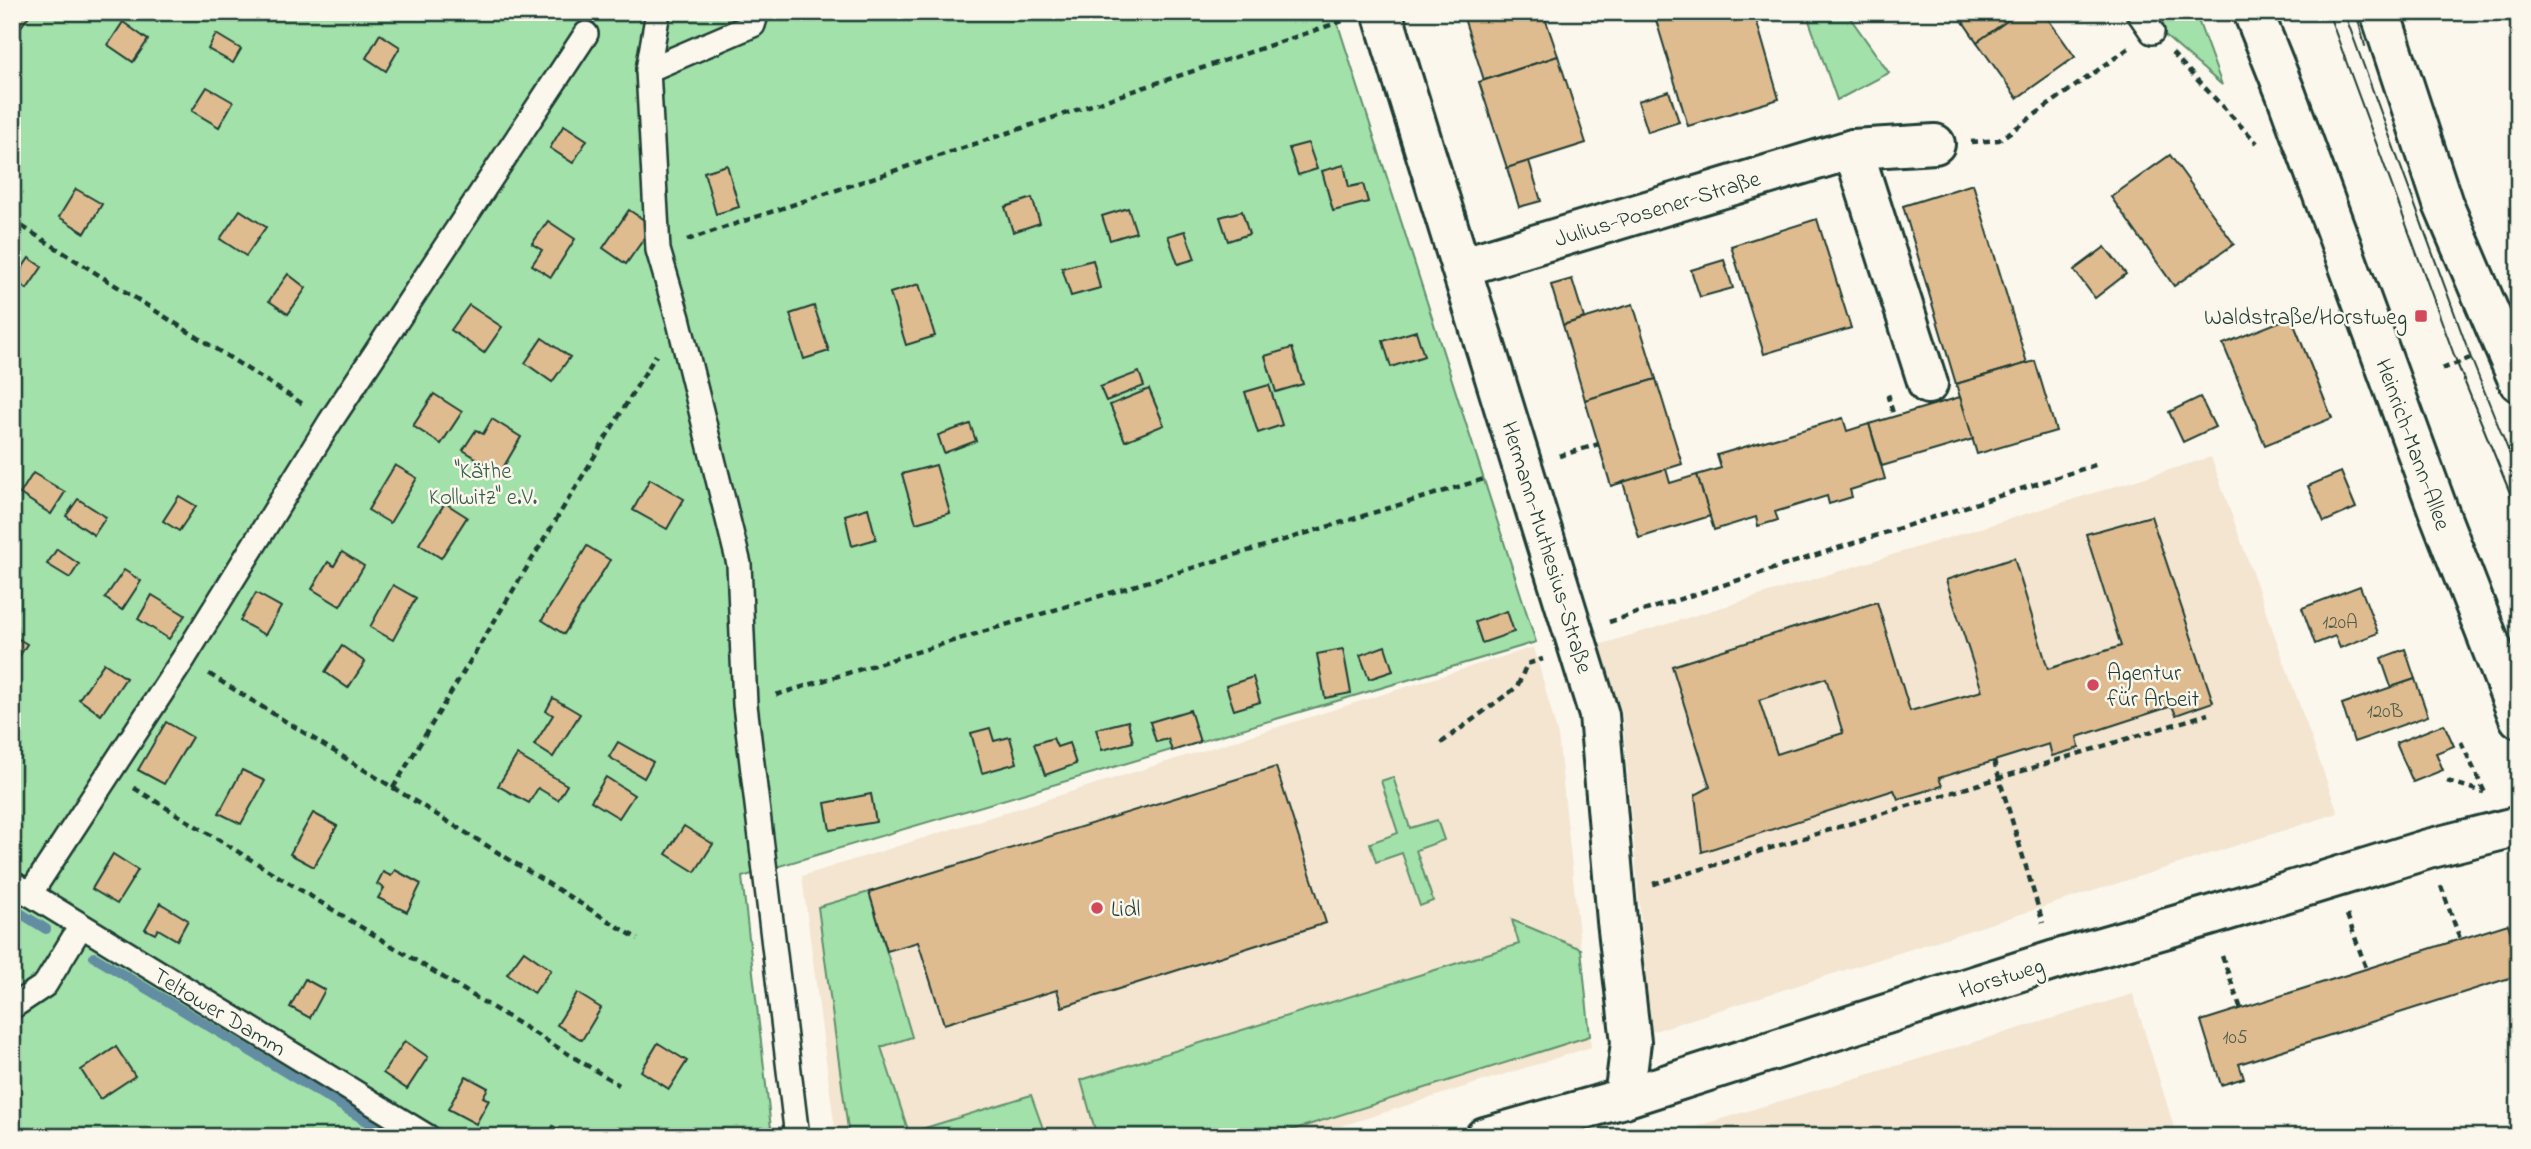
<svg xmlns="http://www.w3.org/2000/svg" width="2531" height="1149" viewBox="0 0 2531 1149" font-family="'Indie Flower',sans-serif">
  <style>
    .built { fill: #f3e5d0 }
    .green { fill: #a2e1a9; stroke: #608f6e; stroke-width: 2 }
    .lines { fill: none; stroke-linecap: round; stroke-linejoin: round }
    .stream { stroke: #628da2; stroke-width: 10 }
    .building { fill: #dfbc90; stroke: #1f3d34; stroke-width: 2; fill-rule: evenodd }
    .service-casing { stroke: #1f3d34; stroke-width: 28 }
    .minor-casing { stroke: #1f3d34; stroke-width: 44 }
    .tertiary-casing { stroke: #1f3d34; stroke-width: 44 }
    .secondary-casing { stroke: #1f3d34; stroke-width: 44 }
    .path { stroke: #1f3d34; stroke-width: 4.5; stroke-dasharray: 7 5; stroke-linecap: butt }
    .service { stroke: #fbf7ec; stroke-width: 23 }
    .minor { stroke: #fbf7ec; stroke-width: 38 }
    .tertiary { stroke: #fbf7ec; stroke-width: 38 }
    .secondary { stroke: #fbf7ec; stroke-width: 38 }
    .tram { stroke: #1f3d34; stroke-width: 2 }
    .poi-dot { fill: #d1495b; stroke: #fbf7ec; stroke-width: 2.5 }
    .labels { text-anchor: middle; stroke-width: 5; stroke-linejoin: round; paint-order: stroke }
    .number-label { font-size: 19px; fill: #4f5d4b }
    .street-label { font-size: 23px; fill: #1f3d34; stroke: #fbf7ec }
    .poi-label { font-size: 23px; fill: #1f3d34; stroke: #fbf7ec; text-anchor: start }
    .park-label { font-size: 23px; fill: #395e4b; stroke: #fbf7ec }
  </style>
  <rect width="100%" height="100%" fill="#fbf7ec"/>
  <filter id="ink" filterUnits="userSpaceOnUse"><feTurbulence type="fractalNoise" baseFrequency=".0143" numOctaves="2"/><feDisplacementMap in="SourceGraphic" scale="14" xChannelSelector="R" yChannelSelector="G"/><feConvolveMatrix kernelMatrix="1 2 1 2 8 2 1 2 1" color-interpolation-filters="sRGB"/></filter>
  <g filter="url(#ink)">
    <g class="built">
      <path d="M 2211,457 L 2338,813 L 1651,1032 L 1622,712 L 1599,645 Z"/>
      <path d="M 1534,647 L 1558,736 L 1591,1047 L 1307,1137 L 836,1137 L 802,876 Z"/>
      <path d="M 2133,994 L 2177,1137 L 1664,1137 L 1665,1136 Z"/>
    </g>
    <g class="green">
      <path d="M 12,12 L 1334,12 L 1536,642 L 742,877 L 772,1137 L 12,1137 Z"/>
      <path d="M 1806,12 L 1846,12 L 1889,73 L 1837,100 Z"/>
      <path d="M 2145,12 L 2195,12 L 2222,85 L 2156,28 Z"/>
      <path d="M 1393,777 L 1410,828 L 1437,820 L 1444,840 L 1416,850 L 1433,901 L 1420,906 L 1402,853 L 1376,862 L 1370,843 L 1398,833 L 1381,781 Z"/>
      <path d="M 869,892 L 912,1037 L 881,1047 L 909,1133 L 1031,1095 L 1046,1137 L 849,1137 L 818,907 Z"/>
      <path d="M 1512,920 L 1581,949 L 1590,1036 L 1270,1137 L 1097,1137 L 1081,1080 L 1519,944 Z"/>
    </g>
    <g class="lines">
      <g class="stream">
        <path d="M 12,908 L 46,929"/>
        <path d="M 94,957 L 393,1137"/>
      </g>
    </g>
    <g class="building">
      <path d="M 12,12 L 31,13 L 12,39 Z"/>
      <path d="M 143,12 L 163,12 L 157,22 Z"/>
      <path d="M 1462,12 L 1543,12 L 1558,56 L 1484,80 Z"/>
      <path d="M 1682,12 L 1754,12 L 1779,99 L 1688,126 L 1656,20 Z"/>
      <path d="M 1947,12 L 2020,12 L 1977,42 L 1957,13 L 1951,17 Z"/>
      <path d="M 2020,12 L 2043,12 L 2075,57 L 2017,98 L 1977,42 Z"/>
      <path d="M 2519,13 L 2519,41 L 2512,15 Z"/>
      <path d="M 123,22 L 148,40 L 133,62 L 108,45 Z"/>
      <path d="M 216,34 L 241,49 L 233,63 L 208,49 Z"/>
      <path d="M 380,34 L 400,47 L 386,71 L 366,58 Z"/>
      <path d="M 1558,56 L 1586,143 L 1507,168 L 1479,82 Z"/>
      <path d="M 207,87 L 233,102 L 219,127 L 192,111 Z"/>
      <path d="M 1669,91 L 1679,122 L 1648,132 L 1638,101 Z"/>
      <path d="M 564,125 L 587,140 L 573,163 L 550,148 Z"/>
      <path d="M 1308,143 L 1317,169 L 1298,175 L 1289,148 Z"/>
      <path d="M 2170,155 L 2234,244 L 2174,286 L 2111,197 Z"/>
      <path d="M 1529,161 L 1541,201 L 1519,207 L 1507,168 Z"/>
      <path d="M 727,165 L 739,207 L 716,214 L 704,172 Z"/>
      <path d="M 1344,165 L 1349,187 L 1363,184 L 1368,202 L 1333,211 L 1322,171 Z"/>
      <path d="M 1973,184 L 2027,363 L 1956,384 L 1903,206 Z"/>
      <path d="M 76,189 L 102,204 L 85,233 L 59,217 Z"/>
      <path d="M 1032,198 L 1040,223 L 1013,232 L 1005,207 Z"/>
      <path d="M 1128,208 L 1136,232 L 1110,240 L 1102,216 Z"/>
      <path d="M 240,210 L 266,227 L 246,256 L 220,239 Z"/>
      <path d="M 629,210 L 653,226 L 626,264 L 603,248 Z"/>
      <path d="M 1242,211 L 1249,234 L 1228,241 L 1220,217 Z"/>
      <path d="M 1817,219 L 1851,328 L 1764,354 L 1731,246 Z"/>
      <path d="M 548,221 L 575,239 L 551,277 L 532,265 L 542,250 L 532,244 Z"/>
      <path d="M 1185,231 L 1195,259 L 1178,264 L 1168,236 Z"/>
      <path d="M 2105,247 L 2126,274 L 2095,298 L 2074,270 Z"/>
      <path d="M 29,258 L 42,267 L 27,289 L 14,280 Z"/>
      <path d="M 1093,260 L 1100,288 L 1071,296 L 1062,268 Z"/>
      <path d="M 1724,260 L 1733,288 L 1700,297 L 1691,270 Z"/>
      <path d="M 288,274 L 306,288 L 288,314 L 269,301 Z"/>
      <path d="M 1572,279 L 1584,318 L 1563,325 L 1551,285 Z"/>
      <path d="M 919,284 L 935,336 L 906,345 L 890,293 Z"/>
      <path d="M 1633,304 L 1656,379 L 1585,400 L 1563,325 Z"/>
      <path d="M 469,305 L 502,327 L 484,353 L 451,330 Z"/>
      <path d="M 814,306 L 829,351 L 804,359 L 790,314 Z"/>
      <path d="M 2291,317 L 2332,418 L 2265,445 L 2223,344 Z"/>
      <path d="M 1416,331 L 1424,356 L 1391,367 L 1383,341 Z"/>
      <path d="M 542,338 L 570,357 L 552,382 L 525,363 Z"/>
      <path d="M 1292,348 L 1303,384 L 1276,392 L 1265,356 Z"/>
      <path d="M 2035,361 L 2056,431 L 1977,454 L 1956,384 Z"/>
      <path d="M 1139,372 L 1144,386 L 1106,401 L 1100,387 Z"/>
      <path d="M 1656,379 L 1682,464 L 1611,486 L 1585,400 Z"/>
      <path d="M 1269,385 L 1282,425 L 1258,433 L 1245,392 Z"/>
      <path d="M 1149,389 L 1164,425 L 1125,441 L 1110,405 Z"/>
      <path d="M 434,394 L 462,412 L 441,444 L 413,426 Z"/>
      <path d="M 1960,397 L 1973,439 L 1882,466 L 1869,424 Z"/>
      <path d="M 2200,397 L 2215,427 L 2183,442 L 2169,412 Z"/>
      <path d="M 1843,418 L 1847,431 L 1869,424 L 1885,479 L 1850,490 L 1852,497 L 1829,504 L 1827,496 L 1775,512 L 1778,520 L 1758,526 L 1756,517 L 1714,530 L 1697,475 L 1721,468 L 1717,455 Z"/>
      <path d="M 492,419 L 521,437 L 500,473 L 463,450 L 476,430 L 483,434 Z"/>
      <path d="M 970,424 L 976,441 L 944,453 L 938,435 Z"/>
      <path d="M 395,465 L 417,478 L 390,523 L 368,510 Z"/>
      <path d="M 936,465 L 950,513 L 916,523 L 902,474 Z"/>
      <path d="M 1666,469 L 1670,483 L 1697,475 L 1710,516 L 1639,538 L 1623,482 Z"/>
      <path d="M 2341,472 L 2356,508 L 2324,522 L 2308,486 Z"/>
      <path d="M 33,473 L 65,492 L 51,514 L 20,494 Z"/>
      <path d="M 650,479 L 684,499 L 667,529 L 633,510 Z"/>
      <path d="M 179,496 L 196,506 L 179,531 L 163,521 Z"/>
      <path d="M 78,499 L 106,517 L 94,535 L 66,516 Z"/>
      <path d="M 445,503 L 467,517 L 441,558 L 419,544 Z"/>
      <path d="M 868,508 L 876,539 L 852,546 L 845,515 Z"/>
      <path d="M 2151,516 L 2213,702 L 2176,715 L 2172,706 L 2077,737 L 2079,748 L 2052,756 L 2049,744 L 1939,778 L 1942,786 L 1898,799 L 1894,790 L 1702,852 L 1695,795 L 1710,787 L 1672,666 L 1877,602 L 1910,711 L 1982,691 L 1946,580 L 2014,558 L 2048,669 L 2121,646 L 2086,534 ZM 1826,678 L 1843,733 L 1777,754 L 1759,700 Z"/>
      <path d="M 587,546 L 610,560 L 564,634 L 542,620 Z"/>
      <path d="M 57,549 L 79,564 L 70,578 L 47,564 Z"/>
      <path d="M 342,552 L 364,566 L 340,606 L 312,589 L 328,562 L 334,566 Z"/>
      <path d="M 124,570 L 141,581 L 122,610 L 105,598 Z"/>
      <path d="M 393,585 L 416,598 L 393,640 L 370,627 Z"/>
      <path d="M 2360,586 L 2378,633 L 2340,648 L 2335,636 L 2315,644 L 2302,608 Z"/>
      <path d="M 256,593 L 281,607 L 265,635 L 240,621 Z"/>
      <path d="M 152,595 L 185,615 L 169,639 L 138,619 Z"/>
      <path d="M 1507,611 L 1514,632 L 1482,643 L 1475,622 Z"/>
      <path d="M 12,635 L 27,644 L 14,665 L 12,664 Z"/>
      <path d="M 342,646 L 365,662 L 348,688 L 325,672 Z"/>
      <path d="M 1385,646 L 1393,671 L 1369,679 L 1360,655 Z"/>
      <path d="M 1343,649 L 1351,693 L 1325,698 L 1317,654 Z"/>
      <path d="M 2405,649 L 2415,679 L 2391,687 L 2381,658 Z"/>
      <path d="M 104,663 L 126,678 L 101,715 L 79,699 Z"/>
      <path d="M 1253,677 L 1260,702 L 1234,710 L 1226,686 Z"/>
      <path d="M 2415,679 L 2428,716 L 2354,742 L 2342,704 Z"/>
      <path d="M 553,698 L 580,714 L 553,757 L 534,745 L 553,715 L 546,711 Z"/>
      <path d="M 1190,710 L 1200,742 L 1172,751 L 1168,739 L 1156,742 L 1150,722 Z"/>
      <path d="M 1128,721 L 1133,742 L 1102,750 L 1096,729 Z"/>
      <path d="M 166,722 L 192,737 L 164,784 L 138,770 Z"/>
      <path d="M 2444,724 L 2454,746 L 2436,753 L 2443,770 L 2413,782 L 2396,743 Z"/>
      <path d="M 990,728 L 994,741 L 1010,737 L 1017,763 L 982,773 L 971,733 Z"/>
      <path d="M 1053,738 L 1057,747 L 1069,743 L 1076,764 L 1045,775 L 1034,744 Z"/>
      <path d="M 618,742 L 653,762 L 644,778 L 609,757 Z"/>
      <path d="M 517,755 L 567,785 L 558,800 L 538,788 L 529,803 L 498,786 Z"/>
      <path d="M 1276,767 L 1326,923 L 1062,1007 L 1057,990 L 944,1024 L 918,942 L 887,951 L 869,892 Z"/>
      <path d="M 242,770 L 265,781 L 241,824 L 219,813 Z"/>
      <path d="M 606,777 L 634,795 L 619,818 L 591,801 Z"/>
      <path d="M 871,794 L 876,822 L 830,830 L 825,803 Z"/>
      <path d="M 313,813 L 337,826 L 314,867 L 290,854 Z"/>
      <path d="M 684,826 L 713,844 L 695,872 L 666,854 Z"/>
      <path d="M 113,854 L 138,870 L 117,904 L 92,889 Z"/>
      <path d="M 395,870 L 421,884 L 407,912 L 378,898 L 384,888 L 377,884 L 383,872 L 391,876 Z"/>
      <path d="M 160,903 L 188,920 L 177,940 L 158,929 L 155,934 L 145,929 Z"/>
      <path d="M 2508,924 L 2519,958 L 2519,975 L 2239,1064 L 2244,1078 L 2221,1085 L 2201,1021 Z"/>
      <path d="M 524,951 L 551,970 L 534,993 L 507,974 Z"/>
      <path d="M 305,979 L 325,990 L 310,1018 L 290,1007 Z"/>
      <path d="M 577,993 L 601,1008 L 582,1040 L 557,1025 Z"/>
      <path d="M 405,1041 L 428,1057 L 407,1089 L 383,1073 Z"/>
      <path d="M 658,1043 L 687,1061 L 669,1089 L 641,1071 Z"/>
      <path d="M 116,1047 L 135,1076 L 100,1099 L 81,1070 Z"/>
      <path d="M 466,1076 L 488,1088 L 483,1097 L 489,1100 L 476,1124 L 448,1109 Z"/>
      <path d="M 553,1126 L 571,1137 L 547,1137 Z"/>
    </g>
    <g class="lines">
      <defs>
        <g id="service">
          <path d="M 658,12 L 648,70 L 658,250 L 678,318 L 739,564 L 745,705 L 797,1137"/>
          <path d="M 2138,12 L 2152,32"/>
          <path d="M 648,70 L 753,25 L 757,12"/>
          <path d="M 12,883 L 428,1137"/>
          <path d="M 30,894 L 184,658 L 330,422 L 586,34"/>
          <path d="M 12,1007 L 45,985 L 81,926"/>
        </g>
        <g id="minor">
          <path d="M 1382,12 L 1599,715 L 1617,921 L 1631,1042 L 1624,1098"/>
          <path d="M 2380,12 L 2443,204 L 2519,382"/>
          <path d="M 1853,149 L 1928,384"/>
          <path d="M 1461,267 L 1853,149 L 1935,144"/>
        </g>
        <path id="tertiary" d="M 1485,1137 L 1624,1098 L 2052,961 L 2209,916 L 2428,849 L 2519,826"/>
        <path id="secondary" d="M 2253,12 L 2286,94 L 2438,510 L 2519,718"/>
      </defs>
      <use href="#service" class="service-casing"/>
      <use href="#minor" class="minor-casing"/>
      <use href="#tertiary" class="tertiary-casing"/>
      <use href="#secondary" class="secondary-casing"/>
      <g class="path">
        <path d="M 551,12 L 560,18"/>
        <path d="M 2172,53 L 2257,143"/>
        <path d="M 1971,142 L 1999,140 L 2129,48"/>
        <path d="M 12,220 L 306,406"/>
        <path d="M 687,240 L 1346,20"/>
        <path d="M 2442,369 L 2470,358"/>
        <path d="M 1891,396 L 1888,397 L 1894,416"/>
        <path d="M 1559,456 L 1599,444"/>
        <path d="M 1609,622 L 2098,464"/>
        <path d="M 209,674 L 638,939"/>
        <path d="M 776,695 L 1487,478"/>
        <path d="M 2461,742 L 2486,795"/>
        <path d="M 1441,743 L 1517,687 L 1527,664 L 1543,659"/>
        <path d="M 1994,761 L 2043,923"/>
        <path d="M 2447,781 L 2484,792"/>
        <path d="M 134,788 L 619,1085"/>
        <path d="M 393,788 L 656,355"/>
        <path d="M 1653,884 L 2208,714"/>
        <path d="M 2441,886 L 2460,939"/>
        <path d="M 2347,915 L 2366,968"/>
        <path d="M 2222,956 L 2241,1009"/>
      </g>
      <use href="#service" class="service"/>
      <use href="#minor" class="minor"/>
      <use href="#tertiary" class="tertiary"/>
      <use href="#secondary" class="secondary"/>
      <g class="tram">
        <path d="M 2328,12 L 2457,363 L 2519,515"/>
        <path d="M 2344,12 L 2471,358 L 2519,477"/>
        <path d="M 2356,12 L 2365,46"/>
      </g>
    </g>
  </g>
  <g class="poi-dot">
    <rect x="2414" y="309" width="14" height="14" rx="3.5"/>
    <circle cx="2093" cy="685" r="7"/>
    <circle cx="1097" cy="908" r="7"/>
  </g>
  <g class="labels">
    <g class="number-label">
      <text x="2340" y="628">120A</text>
      <text x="2385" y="717">120B</text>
      <text x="2235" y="1043">105</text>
    </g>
    <g class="street-label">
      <text transform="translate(1657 208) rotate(-17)" y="8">Julius-Posener-Straße</text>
      <text transform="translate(2414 444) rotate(70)" y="8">Heinrich-Mann-Allee</text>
      <text transform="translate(1548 547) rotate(73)" y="8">Hermann-Muthesius-Straße</text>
      <text transform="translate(2001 977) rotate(-18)" y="8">Horstweg</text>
      <text transform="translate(220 1011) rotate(31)" y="8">Teltower Damm</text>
    </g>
    <g class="poi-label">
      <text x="2407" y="324" text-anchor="end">Waldstraße/Horstweg</text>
      <text x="2107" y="680">Agentur<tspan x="2107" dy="26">für Arbeit</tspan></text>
      <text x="1111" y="916">Lidl</text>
    </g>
    <g class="park-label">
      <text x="483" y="478">"Käthe<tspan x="483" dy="26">Kollwitz" e.V.</tspan></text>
    </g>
  </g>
  <rect width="2531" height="1149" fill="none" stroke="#fbf7ec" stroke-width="42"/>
  <rect x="21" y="21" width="2489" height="1107" fill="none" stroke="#1f3d34" stroke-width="2.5" filter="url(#ink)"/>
</svg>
